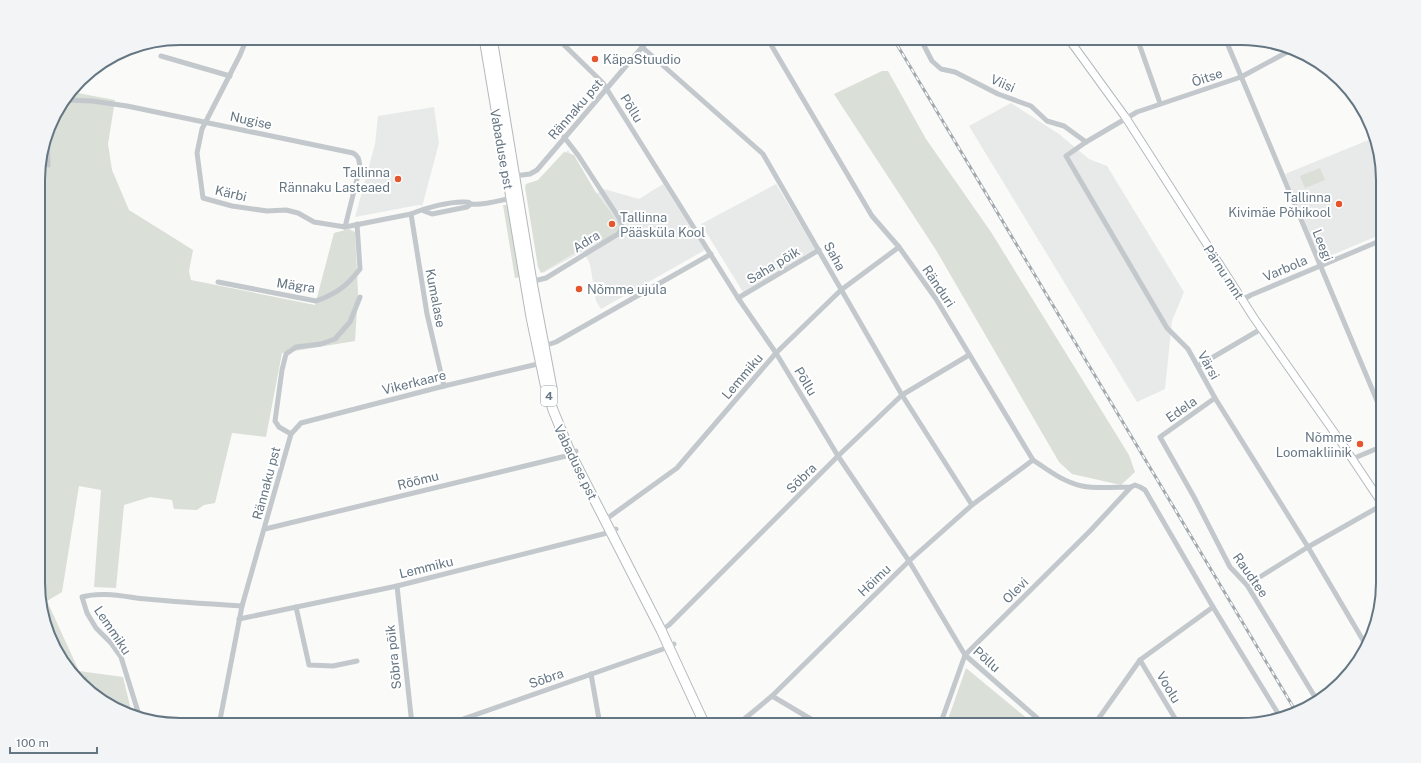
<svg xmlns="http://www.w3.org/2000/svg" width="1421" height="763" viewBox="0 0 1421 763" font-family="'Public Sans',sans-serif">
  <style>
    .built { fill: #e8e9e9 }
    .green { fill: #dadfd7 }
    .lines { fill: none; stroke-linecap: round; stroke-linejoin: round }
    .stream { stroke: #bbc7cb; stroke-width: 1.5 }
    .secondary-casing { stroke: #b3babf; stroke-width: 9 }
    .trunk-casing { stroke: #b4b9bd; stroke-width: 11 }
    .minor { stroke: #c3c8cc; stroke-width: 5 }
    .secondary { stroke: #fff; stroke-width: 7 }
    .trunk { stroke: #fff; stroke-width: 9 }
    .rail-casing { stroke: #a2aab0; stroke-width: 3 }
    .rail { stroke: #fff; stroke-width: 1.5; stroke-dasharray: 4.5; stroke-linecap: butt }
    .poi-dot { fill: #e4572e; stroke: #fff; stroke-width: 1.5 }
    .labels { text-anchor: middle; stroke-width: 4; stroke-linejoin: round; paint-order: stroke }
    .shield { fill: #fff; stroke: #939fa8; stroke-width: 1 }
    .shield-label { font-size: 12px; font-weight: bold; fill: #657683 }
    .poi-label { font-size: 13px; fill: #657683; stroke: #fff; text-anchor: start }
    .street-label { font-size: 13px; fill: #657683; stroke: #fff }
    .rim { fill: none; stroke: #657683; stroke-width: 2 }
  </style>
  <rect width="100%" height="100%" fill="#fafaf8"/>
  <g class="built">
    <path d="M 1011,103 L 1059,134 L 1089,159 L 1107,166 L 1184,292 L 1172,321 L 1165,389 L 1137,402 L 969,126 Z"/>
    <path d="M 434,107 L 439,143 L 422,207 L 421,205 L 413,206 L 355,217 L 375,144 L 378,116 Z"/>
    <path d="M 1371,139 L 1382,166 L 1382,234 L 1320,260 L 1285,174 Z"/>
    <path d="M 568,150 L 596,194 L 604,189 L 639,199 L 663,184 L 705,250 L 601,309 L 596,301 L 590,264 L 583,251 L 543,273 L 530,194 Z"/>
    <path d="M 776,184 L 815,249 L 743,292 L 701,224 Z"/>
  </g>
  <g class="green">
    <path d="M 882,71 L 888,71 L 926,139 L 991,232 L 1129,455 L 1135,472 L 1121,485 L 1072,474 L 1059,462 L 936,250 L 834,94 Z"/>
    <path d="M 72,92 L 115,100 L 108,144 L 112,170 L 129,210 L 193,250 L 189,271 L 191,280 L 315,305 L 334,233 L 349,229 L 355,232 L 358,293 L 355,341 L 282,353 L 266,437 L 232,433 L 215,503 L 204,505 L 197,510 L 174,509 L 172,500 L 150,497 L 124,505 L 116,588 L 94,587 L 101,490 L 79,486 L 62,592 L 47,601 L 79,671 L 123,677 L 132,714 L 117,710 L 67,669 L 39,602 L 38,170 L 53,117 Z"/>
    <path d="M 564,152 L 574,155 L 595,191 L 620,225 L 617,231 L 602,242 L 599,238 L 541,273 L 538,267 L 525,187 L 526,184 L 538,180 Z"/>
    <path d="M 1320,168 L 1325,180 L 1305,188 L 1300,176 Z"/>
    <path d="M 503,205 L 506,205 L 508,207 L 521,277 L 515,278 Z"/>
    <path d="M 966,668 L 1035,725 L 946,725 Z"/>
  </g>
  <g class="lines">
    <path class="stream" d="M 86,677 L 86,685"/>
    <defs>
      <path id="secondary" d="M 1068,38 L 1126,118 L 1254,318 L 1341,442 L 1383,505"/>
      <g id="trunk">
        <path d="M 484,38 L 531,317 L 545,384 L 553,410 L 571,454 L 661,630 L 705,725"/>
        <path d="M 492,38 L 532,282 L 552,388"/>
      </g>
    </defs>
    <use href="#secondary" class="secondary-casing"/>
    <use href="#trunk" class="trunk-casing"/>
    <g class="minor">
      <path d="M 247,38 L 240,55 L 202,129 L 197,153 L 203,198 L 232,206 L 267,211 L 286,210 L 298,213 L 314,222 L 345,227 L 411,214 C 425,208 450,201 466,202 C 472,202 465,203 471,204 C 483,206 501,200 512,198"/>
      <path d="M 560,38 L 561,42 L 603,83 L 738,298 L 776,353 L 838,456 L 909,561 L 965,655 L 1045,725"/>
      <path d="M 767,38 L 872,216 L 899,247 L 936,299 L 1033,460 C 1048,470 1063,482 1082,486 C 1097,489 1115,487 1131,487 L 1135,485 L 1140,487 L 1145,490 L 1213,607 L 1279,715"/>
      <path d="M 920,38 L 932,61 L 941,69 L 955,72 L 998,94 L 1031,106 L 1047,121 L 1064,126 L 1086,142"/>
      <path d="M 1137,38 L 1160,103"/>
      <path d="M 1225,38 L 1383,415"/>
      <path d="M 642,47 L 763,154 L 902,395 L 972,505"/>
      <path d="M 1291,50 L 1241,77 L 1137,112 L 1086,142 L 1066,156 L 1167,328 L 1188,349 L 1215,398 L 1308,547 L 1367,647"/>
      <path d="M 161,56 L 230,76"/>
      <path d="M 66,100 L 92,101 L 127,106 L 353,153 C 359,156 359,160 360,167 L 345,227"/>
      <path d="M 47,138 L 48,165"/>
      <path d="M 514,176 L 530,174 L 537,170 L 650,38"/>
      <path d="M 424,211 L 432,214 L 467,207 L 471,204"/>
      <path d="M 411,214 L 427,314 L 444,386"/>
      <path d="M 218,282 L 316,301 C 336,294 347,286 360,269 L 357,224"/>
      <path d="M 530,282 L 546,278 L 618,234 C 623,228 622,224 619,218 L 578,155 L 564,137"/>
      <path d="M 738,298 L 819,250"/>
      <path d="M 1242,300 L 1251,295 L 1382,240"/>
      <path d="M 544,346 L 556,342 L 711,254"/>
      <path d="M 1198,366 L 1261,329"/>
      <path d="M 1215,398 L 1160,437 L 1194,497 L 1230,567 L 1247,585 L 1318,702"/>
      <path d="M 291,434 L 279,427 L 275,421 L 282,370 L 286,354 L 296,347 L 321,344 L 335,339 L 350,322 L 360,297"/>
      <path d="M 1352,459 L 1383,446"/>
      <path d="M 605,520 L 677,468 L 776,353 L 841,290 L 899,247"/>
      <path d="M 265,529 L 566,456 L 576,451"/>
      <path d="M 1247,585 L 1308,547 L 1382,505"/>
      <path d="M 397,586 L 412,725"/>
      <path d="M 296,607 L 309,665 L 333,666 L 357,661"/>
      <path d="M 239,619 L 397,586 L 607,533 L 616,529"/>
      <path d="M 661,630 L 669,625 L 838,456 L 902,395 L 969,355"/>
      <path d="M 1140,660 L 1179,725"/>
      <path d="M 591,674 L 600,725"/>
      <path d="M 772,696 L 821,725"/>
      <path d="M 139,715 L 121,657 L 111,643 L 96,628 L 87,613 L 82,597 C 102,591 126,597 146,599 C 178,602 210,604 242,606"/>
      <path d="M 219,725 L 242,606 L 291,434 L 301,423 L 444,386 L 542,363"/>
      <path d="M 446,725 L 666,648 L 674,644"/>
      <path d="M 592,725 L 599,721"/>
      <path d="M 737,725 L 772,696 L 909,561 L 972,505 L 1033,460"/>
      <path d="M 940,725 L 965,655 L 1090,531 L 1131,487"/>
      <path d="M 1094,725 L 1140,660 L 1213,607"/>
    </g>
    <use href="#secondary" class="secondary"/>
    <use href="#trunk" class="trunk"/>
    <defs>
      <path id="rail" d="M 893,38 L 1295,710"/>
    </defs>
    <use href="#rail" class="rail-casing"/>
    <use href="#rail" class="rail"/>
  </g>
  <g class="poi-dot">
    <circle cx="595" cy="59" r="4"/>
    <circle cx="398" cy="179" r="4"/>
    <circle cx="1339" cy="204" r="4"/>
    <circle cx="612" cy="224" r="4"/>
    <circle cx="579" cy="289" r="4"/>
    <circle cx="1360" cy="444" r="4"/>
  </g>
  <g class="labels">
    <rect class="shield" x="541" y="386" width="16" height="20" rx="3"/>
    <g class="shield-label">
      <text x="549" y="400">4</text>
    </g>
    <g class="poi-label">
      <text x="603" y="64">KäpaStuudio</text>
      <text x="390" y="177" text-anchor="end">Tallinna<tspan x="390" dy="15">Rännaku Lasteaed</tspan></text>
      <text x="1331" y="202" text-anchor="end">Tallinna<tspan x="1331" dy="15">Kivimäe Põhikool</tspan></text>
      <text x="620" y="222">Tallinna<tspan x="620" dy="15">Pääsküla Kool</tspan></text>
      <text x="587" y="294">Nõmme ujula</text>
      <text x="1352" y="442" text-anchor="end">Nõmme<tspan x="1352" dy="15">Loomakliinik</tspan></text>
    </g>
    <g class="street-label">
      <text transform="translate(1207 77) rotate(-18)" y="5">Õitse</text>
      <text transform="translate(1003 83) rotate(24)" y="5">Viisi</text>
      <text transform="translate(632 108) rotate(58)" y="5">Põllu</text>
      <text transform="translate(575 109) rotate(-49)" y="5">Rännaku pst</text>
      <text transform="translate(251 120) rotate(12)" y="5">Nugise</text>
      <text transform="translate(502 149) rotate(80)" y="5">Vabaduse pst</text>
      <text transform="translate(231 193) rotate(13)" y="5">Kärbi</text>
      <text transform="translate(586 241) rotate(-32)" y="5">Adra</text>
      <text transform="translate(1323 245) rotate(68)" y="5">Leegi</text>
      <text transform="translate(835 256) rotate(61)" y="5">Saha</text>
      <text transform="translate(773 265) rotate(-31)" y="5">Saha põik</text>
      <text transform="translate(1285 268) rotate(-23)" y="5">Varbola</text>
      <text transform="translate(1224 272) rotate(57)" y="5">Pärnu mnt</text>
      <text transform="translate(296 285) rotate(9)" y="5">Mägra</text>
      <text transform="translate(939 286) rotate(56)" y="5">Ränduri</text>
      <text transform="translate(436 298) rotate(79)" y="5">Kumalase</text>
      <text transform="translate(1209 365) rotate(61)" y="5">Värsi</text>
      <text transform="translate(742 376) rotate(-50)" y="5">Lemmiku</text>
      <text transform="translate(806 381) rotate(59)" y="5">Põllu</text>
      <text transform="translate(414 382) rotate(-14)" y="5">Vikerkaare</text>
      <text transform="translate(1181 409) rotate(-35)" y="5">Edela</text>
      <text transform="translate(576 462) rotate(64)" y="5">Vabaduse pst</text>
      <text transform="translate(801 478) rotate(-45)" y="5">Sõbra</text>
      <text transform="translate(418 480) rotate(-14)" y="5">Rõõmu</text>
      <text transform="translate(266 483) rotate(-75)" y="5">Rännaku pst</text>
      <text transform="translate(426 567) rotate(-14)" y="5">Lemmiku</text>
      <text transform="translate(1251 575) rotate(55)" y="5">Raudtee</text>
      <text transform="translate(874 580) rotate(-44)" y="5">Hõimu</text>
      <text transform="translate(1015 590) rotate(-45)" y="5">Olevi</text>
      <text transform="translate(113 630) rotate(56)" y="5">Lemmiku</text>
      <text transform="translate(393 657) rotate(-96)" y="5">Sõbra põik</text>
      <text transform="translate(987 659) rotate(42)" y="5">Põllu</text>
      <text transform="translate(546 678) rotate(-19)" y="5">Sõbra</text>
      <text transform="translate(1169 687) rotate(59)" y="5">Voolu</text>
    </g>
  </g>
  <path d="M0 0H1421V763H0ZM180 45H1241A135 135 0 0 1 1376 180V583A135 135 0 0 1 1241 718H180A135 135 0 0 1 45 583V180A135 135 0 0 1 180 45Z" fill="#f3f4f5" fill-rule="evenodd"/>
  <path class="rim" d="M180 45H1241A135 135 0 0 1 1376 180V583A135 135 0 0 1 1241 718H180A135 135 0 0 1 45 583V180A135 135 0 0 1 180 45Z"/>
  <path d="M10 747v6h87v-6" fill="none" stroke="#657683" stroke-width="2"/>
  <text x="16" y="747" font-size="12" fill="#657683" stroke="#ffffff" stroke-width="3" paint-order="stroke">100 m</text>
</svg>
